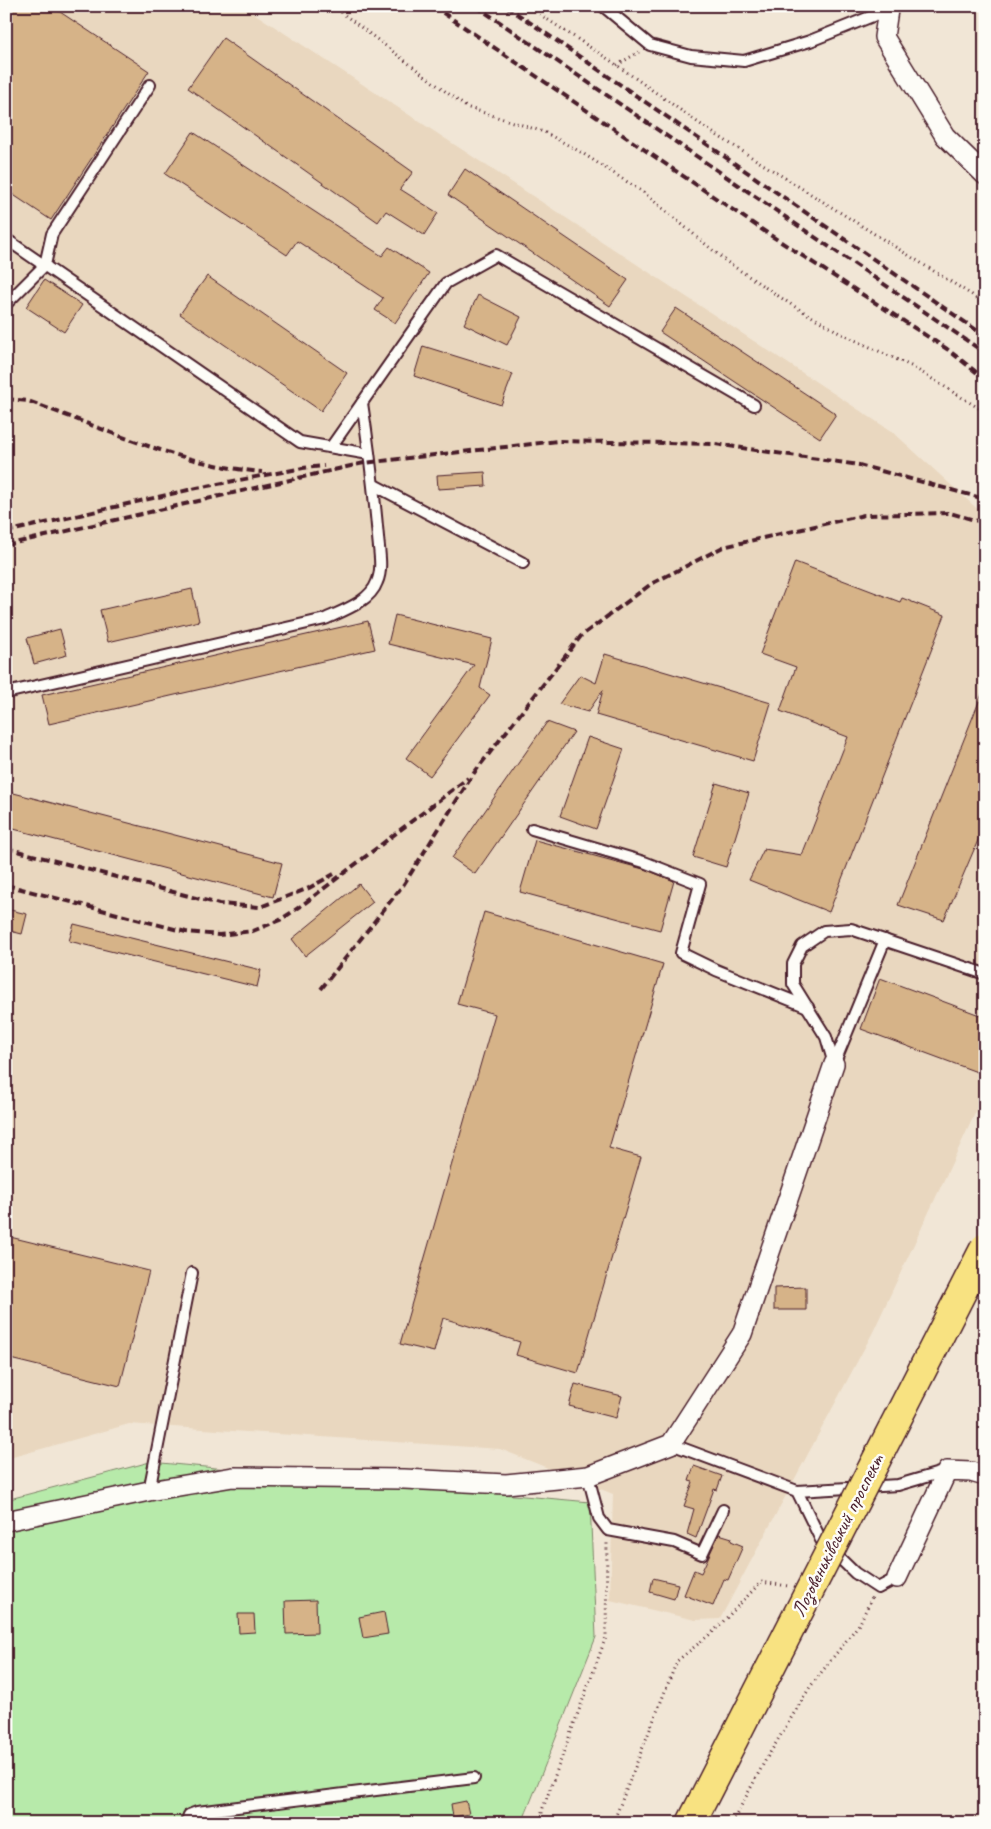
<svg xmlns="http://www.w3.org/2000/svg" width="991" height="1829" viewBox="0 0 991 1829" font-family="Caveat,sans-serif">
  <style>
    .built { fill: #e9d7bf }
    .green { fill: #b7eaaa; stroke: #80846a }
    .building { fill: #d6b388; stroke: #4a1f2b }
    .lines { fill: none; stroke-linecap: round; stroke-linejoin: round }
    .service-casing { stroke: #4a1f2b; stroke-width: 14 }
    .minor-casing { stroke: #4a1f2b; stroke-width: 22 }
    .path { stroke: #4a1f2b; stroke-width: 3; stroke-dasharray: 1 4; stroke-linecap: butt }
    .service { stroke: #fdfcf7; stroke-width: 10 }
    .minor { stroke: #fdfcf7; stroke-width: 19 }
    .rail { stroke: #4a1f2b; stroke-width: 4; stroke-dasharray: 8 4; stroke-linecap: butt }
    .trunk-bridge-casing { stroke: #4a1f2b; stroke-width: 31; stroke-linecap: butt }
    .trunk-bridge { stroke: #f8e281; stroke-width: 28 }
    .labels { text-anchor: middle; stroke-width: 5; stroke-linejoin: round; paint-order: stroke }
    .street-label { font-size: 20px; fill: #4a1f2b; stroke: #fdfcf7 }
  </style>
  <rect width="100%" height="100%" fill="#f1e6d6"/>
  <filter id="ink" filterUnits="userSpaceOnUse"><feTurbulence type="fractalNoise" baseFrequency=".02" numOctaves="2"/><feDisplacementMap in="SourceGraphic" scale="10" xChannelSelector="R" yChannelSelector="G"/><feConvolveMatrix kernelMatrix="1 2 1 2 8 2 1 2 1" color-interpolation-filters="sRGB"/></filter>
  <g filter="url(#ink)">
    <path class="built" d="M 6,6 L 243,6 L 894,433 L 985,516 L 985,1092 L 873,1332 L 720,1619 L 695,1620 L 610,1600 L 613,1494 L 500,1449 L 129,1424 L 6,1459 Z"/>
    <path class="green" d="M 150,1462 L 590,1502 L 596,1637 L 522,1823 L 6,1823 L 6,1500 Z"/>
    <g class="building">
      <path d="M 6,6 L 51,6 L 149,71 L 51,220 L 6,190 Z"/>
      <path d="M 223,38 L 413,172 L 400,189 L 438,213 L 424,235 L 386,211 L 378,222 L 188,88 Z"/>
      <path d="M 193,132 L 382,256 L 389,247 L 429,273 L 395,323 L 375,310 L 383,298 L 297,241 L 287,255 L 165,174 Z"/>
      <path d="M 465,169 L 628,280 L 610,306 L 448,195 Z"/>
      <path d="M 207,276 L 347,373 L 321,411 L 180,314 Z"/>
      <path d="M 44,280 L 82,305 L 64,332 L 26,307 Z"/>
      <path d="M 478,295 L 521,317 L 507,345 L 464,324 Z"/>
      <path d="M 676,308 L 836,414 L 820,438 L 660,332 Z"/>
      <path d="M 423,346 L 513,374 L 501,405 L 414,376 Z"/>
      <path d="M 485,472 L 486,486 L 438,489 L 437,475 Z"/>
      <path d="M 795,562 L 900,602 L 902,598 L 945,615 L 829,912 L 749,880 L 764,849 L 802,855 L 848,737 L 780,711 L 796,667 L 760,654 Z"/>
      <path d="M 192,589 L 199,621 L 108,642 L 100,610 Z"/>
      <path d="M 395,615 L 492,639 L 480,688 L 490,695 L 430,776 L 406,758 L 474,665 L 388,644 Z"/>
      <path d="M 368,621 L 375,649 L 49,724 L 42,695 Z"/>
      <path d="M 60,629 L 67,655 L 34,664 L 27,638 Z"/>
      <path d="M 605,654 L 771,703 L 753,761 L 596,715 L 603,690 L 588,712 L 559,704 L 580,675 L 596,683 Z"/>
      <path d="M 984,689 L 985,824 L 944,920 L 898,905 Z"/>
      <path d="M 547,722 L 574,732 L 475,874 L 452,858 Z"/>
      <path d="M 588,737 L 624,749 L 596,829 L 560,816 Z"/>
      <path d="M 716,783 L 749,793 L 726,867 L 693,857 Z"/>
      <path d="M 6,791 L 282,863 L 273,897 L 6,827 Z"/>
      <path d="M 535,840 L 647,870 L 674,881 L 660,930 L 520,892 Z"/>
      <path d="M 359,884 L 373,902 L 305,956 L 292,939 Z"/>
      <path d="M 6,909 L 27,914 L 22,934 L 6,930 Z"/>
      <path d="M 484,912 L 663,964 L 609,1148 L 641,1157 L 578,1373 L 516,1355 L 520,1342 L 443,1318 L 434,1352 L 400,1344 L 495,1014 L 457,1004 Z"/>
      <path d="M 74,924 L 261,970 L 257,987 L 69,941 Z"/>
      <path d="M 880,978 L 985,1017 L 985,1075 L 861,1029 Z"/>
      <path d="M 6,1236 L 149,1271 L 120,1386 L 6,1358 Z"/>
      <path d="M 806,1287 L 806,1310 L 774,1310 L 774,1288 Z"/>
      <path d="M 575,1384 L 622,1396 L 616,1418 L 569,1406 Z"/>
      <path d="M 694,1466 L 722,1476 L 717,1490 L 714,1489 L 696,1538 L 687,1534 L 694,1509 L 684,1506 L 693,1482 L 689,1481 Z"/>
      <path d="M 719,1534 L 732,1538 L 731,1541 L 743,1546 L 728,1580 L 724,1579 L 713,1606 L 684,1595 L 694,1570 L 701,1573 Z"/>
      <path d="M 653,1578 L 678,1584 L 674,1599 L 650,1592 Z"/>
      <path d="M 316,1600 L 317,1633 L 286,1634 L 285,1601 Z"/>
      <path d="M 384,1612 L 388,1634 L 363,1638 L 359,1617 Z"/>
      <path d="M 238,1614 L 254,1614 L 255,1632 L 239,1633 Z"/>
      <path d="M 466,1801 L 469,1814 L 453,1817 L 451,1804 Z"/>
    </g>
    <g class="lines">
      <defs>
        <g id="service">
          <path d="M 603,6 L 650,45 L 691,56 L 744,61 L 810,41 L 890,9"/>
          <path d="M 6,239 L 300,442 L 369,454"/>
          <path d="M 6,304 L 45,265 L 52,234 L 150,85"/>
          <path d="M 331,447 L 446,283 L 496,255 L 754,405"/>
          <path d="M 374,485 L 523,563"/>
          <path d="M 6,693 L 325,619 C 342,611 370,602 377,582 C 383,569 379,551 378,537 C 374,492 369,447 362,403"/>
          <path d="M 532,829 L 644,862 L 700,884 L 681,953 L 716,970 L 808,1007"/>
          <path d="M 834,1064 L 826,1037 L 793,984 L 793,964 L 802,946 L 824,931 L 851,929 L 985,974"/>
          <path d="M 834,1064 L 885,940"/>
          <path d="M 671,1444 L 797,1491 L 898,1485 L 946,1471"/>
          <path d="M 588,1476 L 599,1518 L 608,1530 L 674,1542 L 702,1554 L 723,1510"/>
          <path d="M 149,1491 L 192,1273"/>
          <path d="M 797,1491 L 821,1540 L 855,1573 L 878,1588 L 897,1578"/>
          <path d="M 186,1823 L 189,1815 L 197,1812 L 474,1778"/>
        </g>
        <g id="minor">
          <path d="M 888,10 L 884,37 L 945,136 L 985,175"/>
          <path d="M 6,1521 L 149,1491 L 233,1477 L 404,1479 L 506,1484 L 588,1476 L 671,1444 L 742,1334 L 834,1064"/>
          <path d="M 897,1578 L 947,1471 L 971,1472 L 985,1476"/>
        </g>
      </defs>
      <use href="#service" class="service-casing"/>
      <use href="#minor" class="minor-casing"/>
      <g class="path">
        <path d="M 333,6 L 466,107 L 544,132 L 579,151 L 643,192 L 727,262 L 792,305 L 842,334 L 913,367 L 985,412"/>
        <path d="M 527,6 L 611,61 L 710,131 L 972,295 L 985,306"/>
        <path d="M 617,65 L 639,52"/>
        <path d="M 540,1823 L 543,1808 L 606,1637 L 607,1541"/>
        <path d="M 613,1823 L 677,1661 L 714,1631 L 761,1582 L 788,1586"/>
        <path d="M 732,1823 L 765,1761 L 810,1687 L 860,1623 L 872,1597"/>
      </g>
      <use href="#service" class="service"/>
      <use href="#minor" class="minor"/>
      <g class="rail">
        <path d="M 433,6 L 767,233 L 947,349 L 985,379"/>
        <path d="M 476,6 L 985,353"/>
        <path d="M 506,6 L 985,336"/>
        <path d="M 6,399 L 28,401 C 105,429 181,465 262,472"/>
        <path d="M 6,532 L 197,488 L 303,468 L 324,466"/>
        <path d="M 6,545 L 364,463 L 558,441 L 715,444 L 859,465 L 985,499"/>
        <path d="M 6,848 L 219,904 L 260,907 L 309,888 L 334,874"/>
        <path d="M 6,885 L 186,932 L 219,935 L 253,931 L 280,920 L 301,906 L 468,778"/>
        <path d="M 321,989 L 404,884 L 474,773 L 581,636 L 651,584 L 723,547 L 864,515 L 950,513 L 985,523"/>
      </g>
      <defs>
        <path id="trunk-bridge" d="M 691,1823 L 985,1247"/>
      </defs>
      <use href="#trunk-bridge" class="trunk-bridge-casing"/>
      <use href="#trunk-bridge" class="trunk-bridge"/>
    </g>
  </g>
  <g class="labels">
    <g class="street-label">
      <text transform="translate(837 1535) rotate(-63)" y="7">Лозовеньківський проспект</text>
    </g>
  </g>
  <rect width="991" height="1829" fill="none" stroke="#fdfcf7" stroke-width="25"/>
  <rect x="12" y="12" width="966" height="1804" fill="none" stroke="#4a1f2b" stroke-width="2" filter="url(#ink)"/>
</svg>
